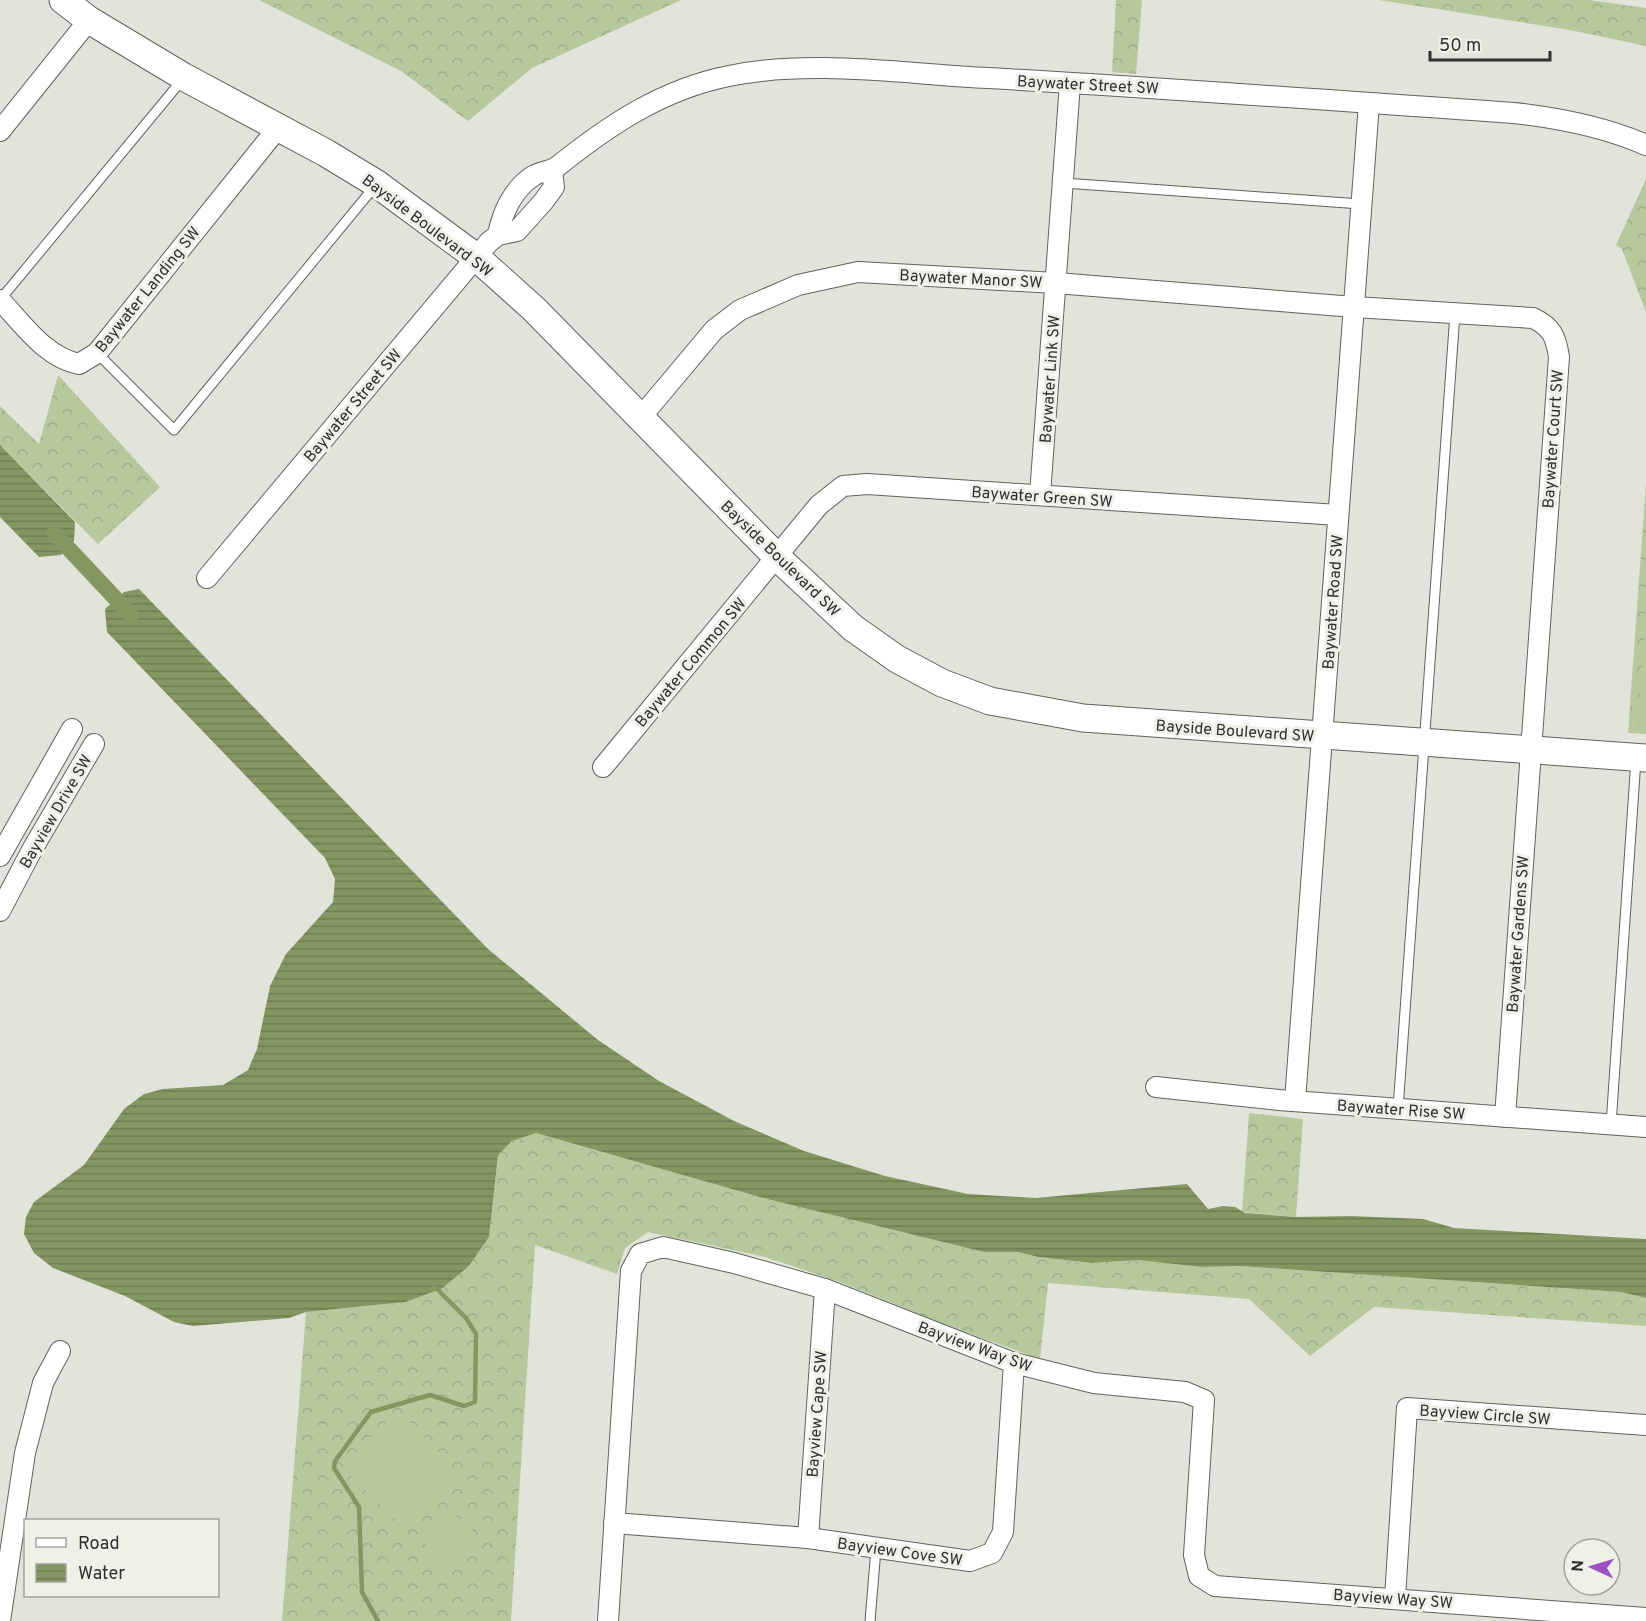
<svg xmlns="http://www.w3.org/2000/svg" width="1646" height="1621" viewBox="0 0 1646 1621" font-family="Overpass,sans-serif">
  <style>
    .forest { fill: url(#forest-crowns) }
    .pitch { fill: #b8c89d }
    .water { fill: url(#water-rules) }
    .lines { fill: none; stroke-linecap: round; stroke-linejoin: round }
    .stream { stroke: #859761; stroke-width: 4.5 }
    .canal { stroke: #859761; stroke-width: 16 }
    .lane-casing { stroke: #60635b; stroke-width: 11 }
    .street-casing { stroke: #60635b; stroke-width: 22 }
    .secondary-casing { stroke: #60635b; stroke-width: 29 }
    .lane { stroke: #fff; stroke-width: 9 }
    .street { stroke: #fff; stroke-width: 20 }
    .secondary { stroke: #fff; stroke-width: 27 }
    .labels { text-anchor: middle; stroke-width: 6; stroke-linejoin: round; paint-order: stroke }
    .street-label { font-size: 16px; fill: #2f302c; stroke: #edf1e7 }
  </style>
  <defs>
    <pattern id="forest-crowns" width="20" height="18" patternUnits="userSpaceOnUse" patternTransform="scale(1.5)"><rect width="20" height="18" fill="#b8c89d"/><path d="M2 6a3 3 0 1 1 6 0M12 15a3 3 0 1 1 6 0" fill="none" stroke="#9eac87"/></pattern>
    <pattern id="water-rules" width="6" height="5" patternUnits="userSpaceOnUse" patternTransform="scale(1.5)"><rect width="6" height="5" fill="#859761"/><path d="M0 2.5h6" fill="none" stroke="#6d7c50"/></pattern>
  </defs>
  <rect width="100%" height="100%" fill="#e0e4da"/>
  <g class="forest">
    <path d="M 259,0 L 681,0 L 532,68 L 468,121 L 401,71 Z"/>
    <path d="M 1116,0 L 1142,0 L 1136,74 L 1112,72 Z"/>
    <path d="M 1379,0 L 1589,0 L 1646,8 L 1646,46 L 1570,30 Z"/>
    <path d="M 1646,179 L 1646,312 L 1622,249 L 1616,245 Z"/>
    <path d="M 58,375 L 160,487 L 98,544 L 0,445 L 0,406 L 39,444 Z"/>
    <path d="M 1646,483 L 1646,734 L 1628,733 Z"/>
    <path d="M 1249,1113 L 1303,1119 L 1296,1217 L 1242,1212 Z"/>
    <path d="M 536,1133 L 767,1199 L 984,1252 L 1018,1252 L 1038,1257 L 1092,1263 L 1137,1260 L 1202,1267 L 1239,1266 L 1621,1292 L 1646,1298 L 1646,1326 L 1374,1307 L 1310,1356 L 1249,1299 L 1048,1283 L 1040,1359 L 939,1322 L 840,1282 L 765,1257 L 648,1232 L 625,1248 L 617,1274 L 535,1245 L 511,1621 L 282,1621 L 306,1312 L 405,1302 L 469,1266 L 489,1237 L 498,1155 L 512,1141 Z"/>
  </g>
  <g class="pitch">
    <path d="M 1646,607 L 1646,729 L 1638,729 Z"/>
    <path d="M 392,1416 L 404,1416 L 455,1469 L 455,1480 L 411,1524 L 401,1524 L 348,1473 L 348,1462 Z"/>
    <circle cx="450" cy="1541" r="25"/>
  </g>
  <g class="water">
    <path d="M 0,445 L 75,522 L 74,541 L 61,555 L 39,557 L 0,517 Z"/>
    <path d="M 139,589 L 488,949 L 598,1040 L 659,1081 L 734,1121 L 804,1151 L 885,1176 L 968,1194 L 1036,1198 L 1187,1184 L 1208,1209 L 1223,1206 L 1235,1207 L 1245,1213 L 1296,1217 L 1351,1216 L 1423,1219 L 1454,1228 L 1646,1239 L 1646,1298 L 1621,1292 L 1239,1266 L 1202,1267 L 1137,1260 L 1092,1263 L 1038,1257 L 1018,1252 L 984,1252 L 767,1199 L 536,1133 L 512,1141 L 498,1155 L 489,1237 L 469,1266 L 441,1289 L 405,1302 L 306,1312 L 289,1318 L 193,1326 L 174,1322 L 125,1296 L 53,1268 L 34,1253 L 24,1234 L 26,1217 L 34,1202 L 84,1165 L 124,1109 L 144,1094 L 163,1089 L 223,1085 L 248,1070 L 257,1049 L 270,986 L 286,954 L 333,902 L 335,879 L 325,858 L 107,632 L 105,609 L 124,592 Z"/>
  </g>
  <g class="lines">
    <path class="stream" d="M 378,1621 L 362,1592 L 359,1507 L 334,1468 L 335,1461 L 371,1412 L 430,1395 L 464,1406 L 475,1402 L 476,1334 L 466,1318 L 434,1286"/>
    <path class="canal" d="M 54,533 L 131,615"/>
    <defs>
      <g id="lane">
        <path d="M 1064,183 L 1361,204"/>
        <path d="M 0,300 L 182,80"/>
        <path d="M 97,353 L 174,430 L 375,186"/>
        <path d="M 1398,1109 L 1455,313"/>
        <path d="M 1611,1125 L 1636,759"/>
        <path d="M 870,1621 L 876,1549"/>
      </g>
      <g id="street">
        <path d="M 0,131 L 89,20"/>
        <path d="M 498,235 C 502,213 513,189 533,176 C 541,171 550,172 558,166 C 609,125 663,89 729,76 C 810,59 905,74 988,78 C 1164,88 1339,101 1514,113 C 1559,118 1605,127 1646,145"/>
        <path d="M 0,300 C 23,324 45,357 79,364 L 97,353 L 277,129"/>
        <path d="M 641,417 L 714,330 L 740,310 L 798,285 L 858,272 L 1056,283 L 1354,307 L 1533,318 C 1552,327 1556,337 1559,357 L 1505,1117"/>
        <path d="M 1040,495 L 1070,83"/>
        <path d="M 207,578 L 489,242 L 498,235 L 517,231 L 543,202 L 554,187 L 552,171"/>
        <path d="M 603,767 L 819,505 L 843,486 L 867,484 L 1338,515"/>
        <path d="M 0,856 L 72,729"/>
        <path d="M 0,911 L 33,848 L 94,744"/>
        <path d="M 1156,1087 L 1279,1100 L 1646,1127"/>
        <path d="M 1295,1101 L 1369,103"/>
        <path d="M 614,1523 L 808,1538 L 970,1561 L 992,1553 L 1003,1532 L 1014,1363"/>
        <path d="M 808,1538 L 825,1289"/>
        <path d="M 1395,1598 L 1407,1408 L 1646,1425"/>
        <path d="M 0,1621 L 25,1453 L 43,1383 L 60,1351"/>
        <path d="M 608,1621 L 631,1271 L 640,1254 L 663,1247 L 734,1263 L 825,1289 L 1014,1363 L 1094,1383 L 1185,1392 L 1204,1400 L 1194,1555 L 1199,1576 L 1215,1586 L 1646,1618"/>
      </g>
      <path id="secondary" d="M 63,0 L 89,20 L 184,77 L 326,153 L 377,184 L 476,257 L 534,309 L 777,557 L 853,628 L 897,659 L 942,683 L 990,701 L 1083,718 L 1646,758"/>
    </defs>
    <use href="#lane" class="lane-casing"/>
    <use href="#street" class="street-casing"/>
    <use href="#secondary" class="secondary-casing"/>
    <use href="#lane" class="lane"/>
    <use href="#street" class="street"/>
    <use href="#secondary" class="secondary"/>
  </g>
  <g class="labels">
    <g class="street-label">
      <text transform="translate(1088 84) rotate(3)" y="6">Baywater Street SW</text>
      <text transform="translate(428 225) rotate(37)" y="6">Bayside Boulevard SW</text>
      <text transform="translate(971 278) rotate(3)" y="6">Baywater Manor SW</text>
      <text transform="translate(147 289) rotate(-51)" y="6">Baywater Landing SW</text>
      <text transform="translate(1049 379) rotate(-86)" y="6">Baywater Link SW</text>
      <text transform="translate(352 405) rotate(-50)" y="6">Baywater Street SW</text>
      <text transform="translate(1552 439) rotate(-86)" y="6">Baywater Court SW</text>
      <text transform="translate(1042 496) rotate(4)" y="6">Baywater Green SW</text>
      <text transform="translate(781 558) rotate(44)" y="6">Bayside Boulevard SW</text>
      <text transform="translate(1332 602) rotate(-86)" y="6">Baywater Road SW</text>
      <text transform="translate(690 662) rotate(-50)" y="6">Baywater Common SW</text>
      <text transform="translate(1235 730) rotate(4)" y="6">Bayside Boulevard SW</text>
      <text transform="translate(55 811) rotate(-60)" y="6">Bayview Drive SW</text>
      <text transform="translate(1517 934) rotate(-86)" y="6">Baywater Gardens SW</text>
      <text transform="translate(1401 1109) rotate(4)" y="6">Baywater Rise SW</text>
      <text transform="translate(975 1346) rotate(20)" y="6">Bayview Way SW</text>
      <text transform="translate(816 1414) rotate(-86)" y="6">Bayview Cape SW</text>
      <text transform="translate(1485 1414) rotate(4)" y="6">Bayview Circle SW</text>
      <text transform="translate(900 1551) rotate(8)" y="6">Bayview Cove SW</text>
      <text transform="translate(1393 1598) rotate(4)" y="6">Bayview Way SW</text>
    </g>
  </g>
  <rect x="24" y="1519" width="195" height="78" fill="#edf1e7" stroke="#a1a49c" stroke-width="1.5"/>
  <rect x="36" y="1538" width="30" height="9" fill="#ffffff" stroke="#a1a49c" stroke-width="1.5"/>
  <text x="78" y="1549" font-size="18" fill="#2f302c">Road</text>
  <rect x="36" y="1564" width="30" height="18" fill="url(#water-rules)" stroke="#a1a49c" stroke-width="1.5"/>
  <text x="78" y="1579" font-size="18" fill="#2f302c">Water</text>
  <g transform="translate(1592 1567) rotate(274)"><circle r="28" fill="#edf1e7" stroke="#a1a49c" stroke-width="1.5"/>
  <path d="M0-4.5L10 22L0 15L-10 22Z" fill="#9d50c2"/>
  <text y="-9" font-size="16" font-weight="bold" text-anchor="middle" fill="#2f302c">N</text>
  </g>
  <path d="M1430 51v9h120v-9" fill="none" stroke="#2f302c" stroke-width="3"/>
  <text x="1439" y="51" font-size="18" fill="#2f302c" stroke="#edf1e7" stroke-width="4.5" paint-order="stroke">50 m</text>
</svg>
